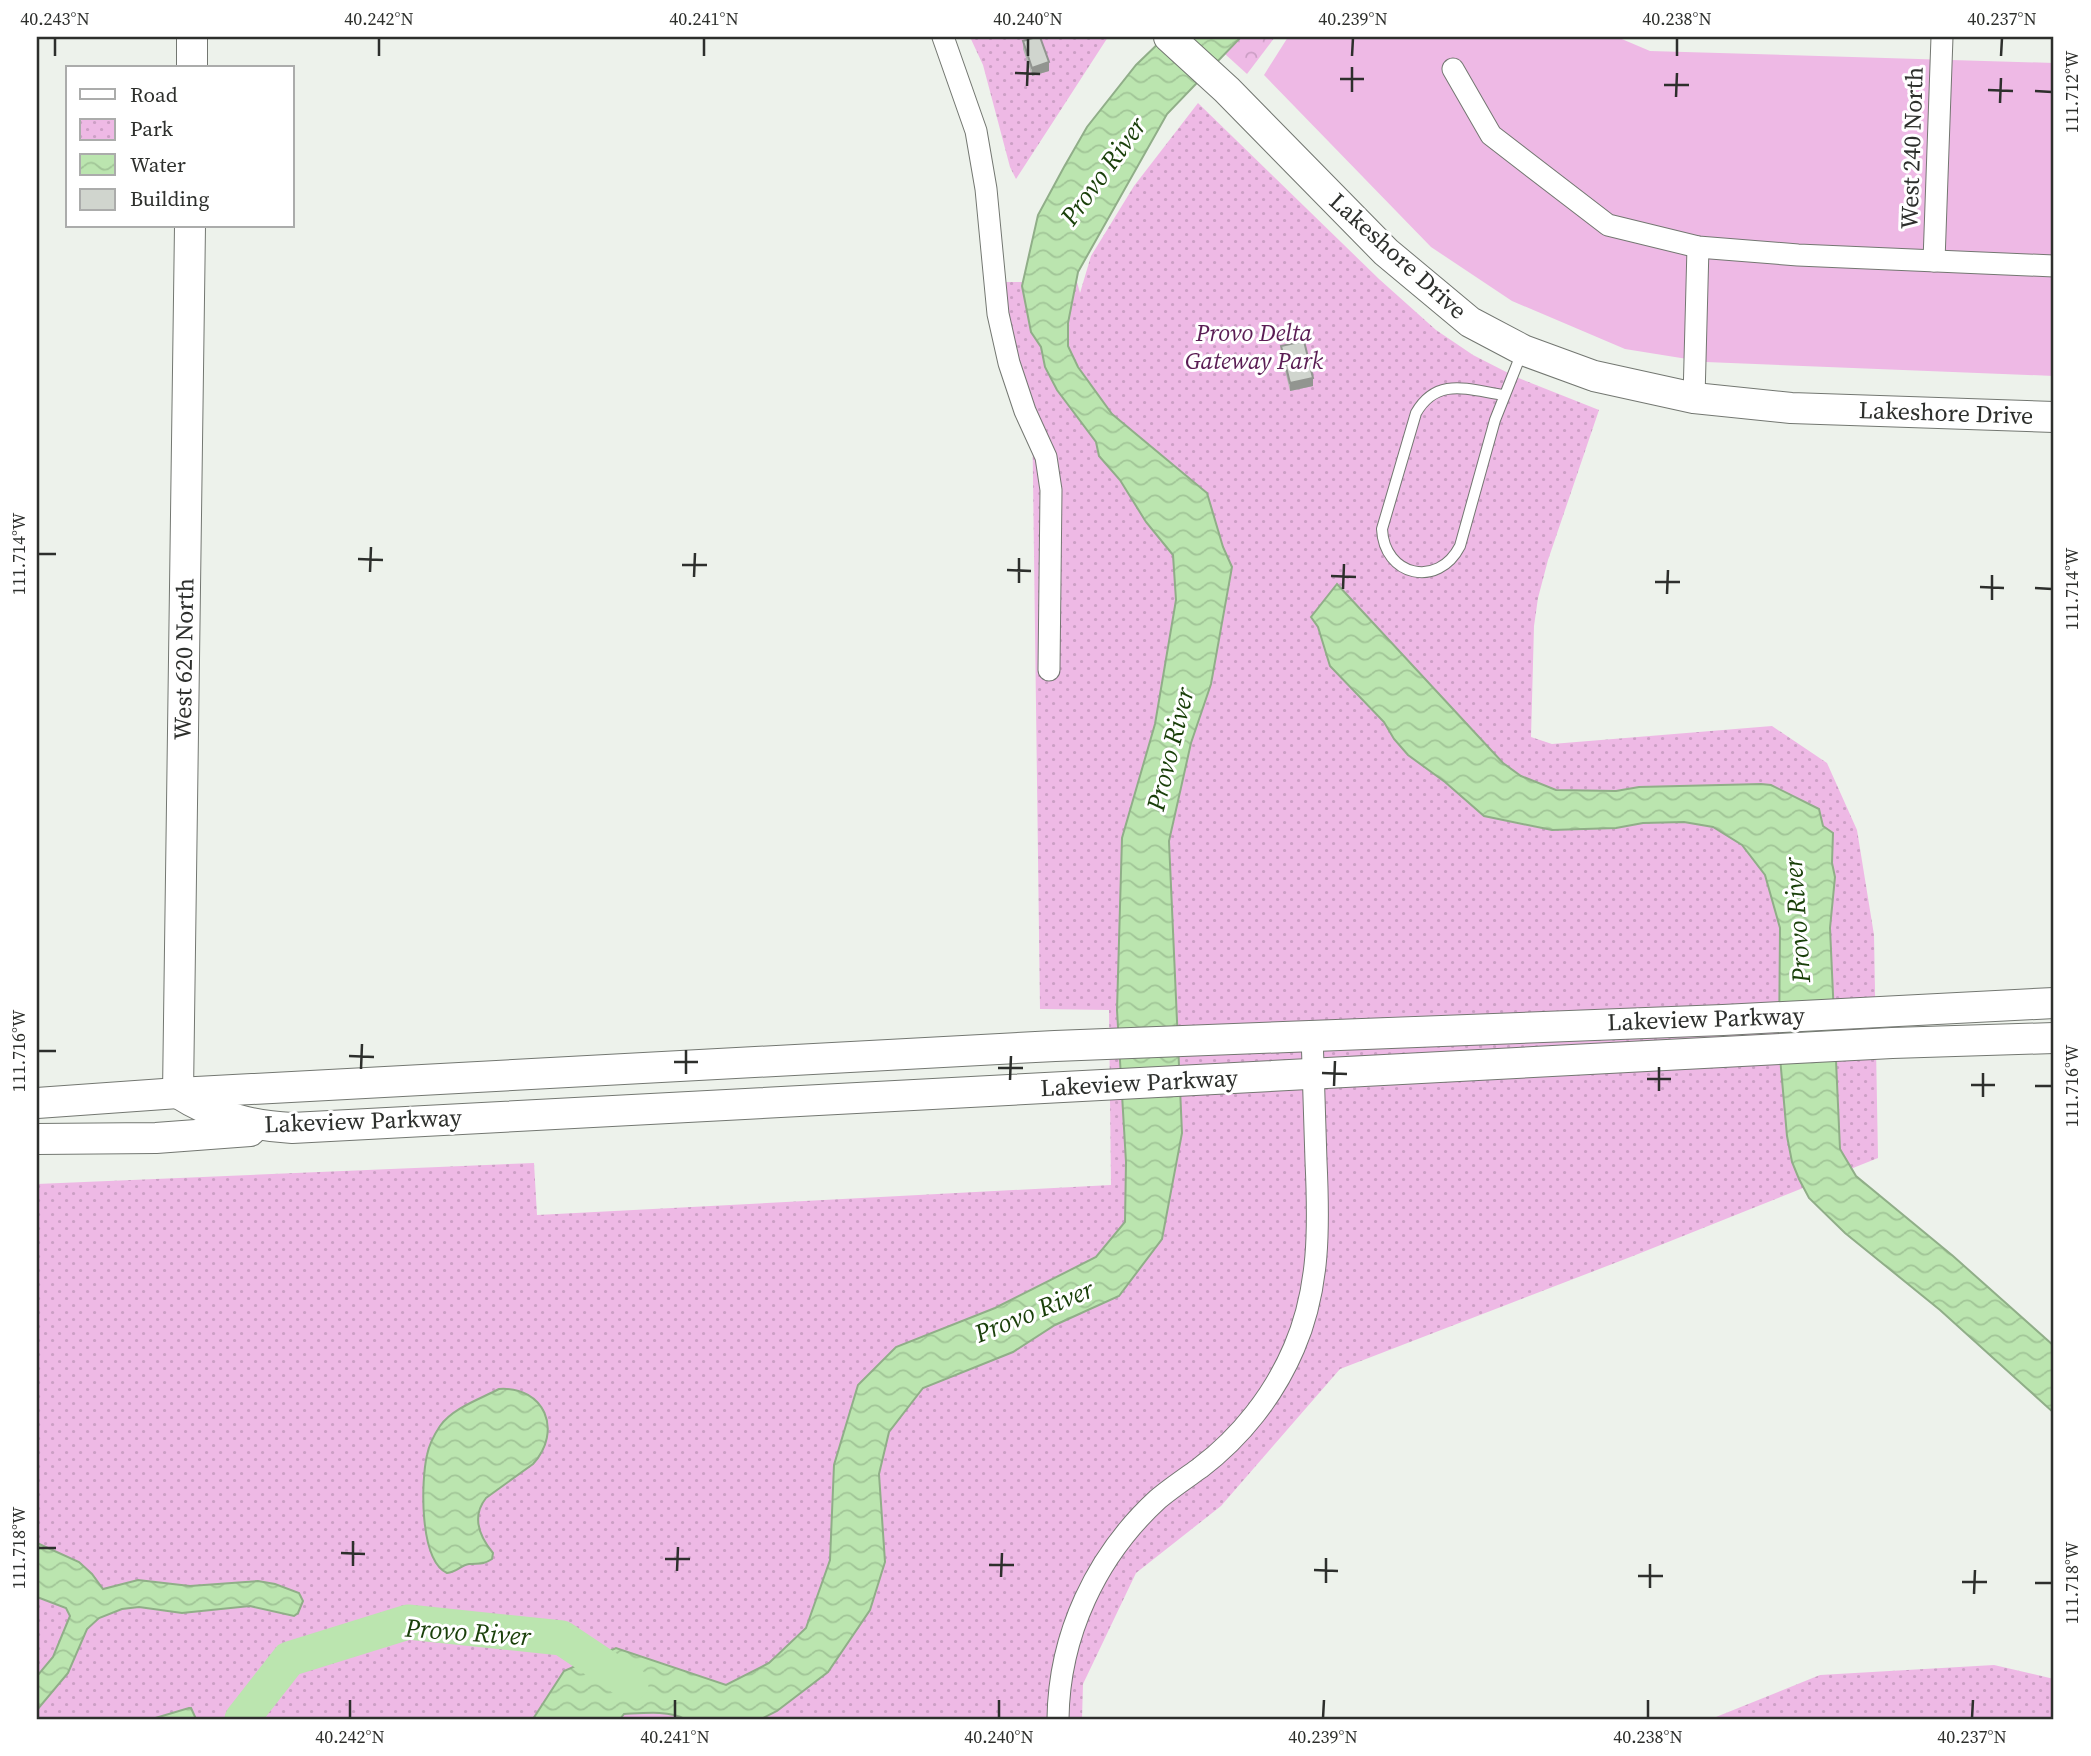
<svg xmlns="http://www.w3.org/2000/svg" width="2091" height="1756" viewBox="0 0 2091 1756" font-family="'Source Serif 4',serif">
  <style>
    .grass { fill: #eeb9e5 }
    .forest { fill: url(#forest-crowns) }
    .park { fill: url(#park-dots) }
    .water { fill: url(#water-waves); stroke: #90ae88; stroke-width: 2 }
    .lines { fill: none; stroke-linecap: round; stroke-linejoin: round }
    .river { stroke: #bbe5af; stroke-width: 35 }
    .lane-casing { stroke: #737771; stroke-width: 12 }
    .street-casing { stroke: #737771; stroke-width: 23 }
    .secondary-casing { stroke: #737771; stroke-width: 32 }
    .lane { stroke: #fff; stroke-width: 10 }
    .street { stroke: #fff; stroke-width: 21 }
    .secondary { stroke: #fff; stroke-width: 30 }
    .wall { fill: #b3b7b1 }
    .shaded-wall { fill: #929590 }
    .building { fill: #d0d5ce; stroke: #929590; stroke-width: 2 }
    .ticks { fill: none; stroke: #2d2f2c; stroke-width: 2.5 }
    .labels { text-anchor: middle; stroke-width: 6; stroke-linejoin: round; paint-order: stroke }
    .street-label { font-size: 24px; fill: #2d2f2c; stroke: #fff }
    .park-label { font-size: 24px; font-style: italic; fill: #5a1d54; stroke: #fff }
    .water-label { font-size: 26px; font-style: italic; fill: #193f09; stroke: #fff }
    .neatline { fill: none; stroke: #2d2f2c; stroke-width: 2.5 }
    .ticks-label { font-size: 18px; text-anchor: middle; fill: #2d2f2c }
  </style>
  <defs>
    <pattern id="forest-crowns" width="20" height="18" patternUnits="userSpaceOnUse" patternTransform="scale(1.75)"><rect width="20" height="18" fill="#eeb9e5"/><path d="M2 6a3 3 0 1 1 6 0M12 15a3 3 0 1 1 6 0" fill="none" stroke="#cc9fc5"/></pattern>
    <pattern id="park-dots" width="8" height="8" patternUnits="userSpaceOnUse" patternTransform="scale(1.75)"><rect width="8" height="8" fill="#eeb9e5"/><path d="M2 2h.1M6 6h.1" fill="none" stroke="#cc9fc5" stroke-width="1.8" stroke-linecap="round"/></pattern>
    <pattern id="water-waves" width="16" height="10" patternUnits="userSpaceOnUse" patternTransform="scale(1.75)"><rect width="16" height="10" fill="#bbe5af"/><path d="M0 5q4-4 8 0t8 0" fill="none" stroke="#a1c597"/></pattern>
  </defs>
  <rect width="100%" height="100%" fill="#edf2eb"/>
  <path class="grass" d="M 1288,37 L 1617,37 L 1650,51 L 2054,63 L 2054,376 L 1706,362 L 1625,349 L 1512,301 L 1431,247 L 1264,75 Z"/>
  <path class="forest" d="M 1241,37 L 1275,37 L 1247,74 L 1225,54 Z"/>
  <g class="park">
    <path d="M 970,37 L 1108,37 L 1016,179 L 1010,167 L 983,65 Z"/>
    <path d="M 1198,103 L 1379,279 L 1436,330 L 1473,355 L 1516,377 L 1599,410 L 1548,560 L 1538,598 L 1534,626 L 1531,737 L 1552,744 L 1772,726 L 1827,763 L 1857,830 L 1874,935 L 1878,1158 L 1633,1256 L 1340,1369 L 1221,1506 L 1136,1573 L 1083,1684 L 1082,1719 L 37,1719 L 37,1184 L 534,1163 L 537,1215 L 1111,1185 L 1109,1010 L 1040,1009 L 1032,402 L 1016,364 L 1000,282 L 1077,282 L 1080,293 L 1091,256 L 1134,186 Z"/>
    <path d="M 1994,1665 L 2054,1679 L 2054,1719 L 1711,1719 L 1820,1675 Z"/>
  </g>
  <g class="water">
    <path d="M 1165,37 L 1241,37 L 1167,114 L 1078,272 L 1068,323 L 1068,346 L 1078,367 L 1112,414 L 1207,493 L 1223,547 L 1232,567 L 1211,684 L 1191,743 L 1169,841 L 1182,1133 L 1162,1239 L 1119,1296 L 1055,1325 L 1013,1352 L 923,1388 L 889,1432 L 879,1474 L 885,1562 L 870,1610 L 828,1672 L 777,1711 L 761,1719 L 685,1719 C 669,1710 643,1713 624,1714 L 620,1719 L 533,1719 L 564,1671 L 616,1648 L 726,1685 L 769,1663 L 806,1628 L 830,1560 L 834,1465 L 858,1385 L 896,1347 L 995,1308 L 1096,1257 L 1125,1222 L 1126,1162 L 1117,1010 L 1122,838 L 1155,724 L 1176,600 L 1173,555 L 1146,522 L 1120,480 L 1099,456 L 1096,442 L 1057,390 L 1045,367 L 1041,347 L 1031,332 L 1022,286 L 1038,215 L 1064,167 L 1087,127 L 1136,65 Z"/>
    <path d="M 1337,584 L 1503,763 L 1521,776 L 1556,790 L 1616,791 L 1639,787 L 1761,784 L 1771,785 L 1819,809 L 1823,826 L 1833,833 L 1832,863 L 1835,877 L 1830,928 L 1840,1149 L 1856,1176 L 1953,1256 L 2054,1346 L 2054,1413 L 1940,1310 L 1845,1233 L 1809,1198 L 1799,1179 L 1792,1162 L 1787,1136 L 1779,1046 L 1780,928 L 1765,875 L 1742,845 L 1713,827 L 1684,822 L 1643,823 L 1616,828 L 1552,830 L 1484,816 L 1445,782 L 1408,755 L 1394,739 L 1384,722 L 1330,666 L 1318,627 L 1311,617 Z"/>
    <path d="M 499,1389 C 545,1386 563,1431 533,1464 L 486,1498 C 471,1517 479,1536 493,1553 L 492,1559 C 483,1565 479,1563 469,1564 C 461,1565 457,1572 447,1573 C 419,1560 421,1481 427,1455 C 429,1445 434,1435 440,1426 C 453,1408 480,1399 499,1389 Z"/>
    <path d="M 37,1543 L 79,1562 L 92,1574 L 103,1589 L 138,1580 L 190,1586 L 258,1581 L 275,1584 L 299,1593 L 303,1601 L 298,1613 L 294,1616 L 250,1606 L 182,1613 L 139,1607 L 122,1609 L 99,1618 L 87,1629 L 68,1673 L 37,1710 L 37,1676 L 53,1657 L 70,1616 L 66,1608 L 37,1597 Z"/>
    <path d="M 191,1708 L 196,1719 L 152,1719 L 189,1708 Z"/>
  </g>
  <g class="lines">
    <path class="river" d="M 242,1719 L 289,1659 L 408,1622 L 562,1638 L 631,1684"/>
    <defs>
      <path id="lane" d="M 1504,395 C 1469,390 1437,376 1416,413 L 1382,529 C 1384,576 1438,589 1460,546 L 1495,420 L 1522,352"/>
      <g id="street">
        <path d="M 943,37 L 976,131 L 986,189 L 998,314 L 1009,363 L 1025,411 L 1046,457 L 1051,490 L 1049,670"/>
        <path d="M 1453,69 L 1491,135 L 1608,225 L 1698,247 L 1798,255 L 2054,266"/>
        <path d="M 1934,261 L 1942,37"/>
        <path d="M 1694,398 L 1698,247"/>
        <path d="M 1058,1719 C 1059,1635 1096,1556 1158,1499 C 1171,1488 1186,1478 1200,1468 C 1241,1437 1274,1395 1294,1348 C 1320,1288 1319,1226 1316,1161 C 1315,1119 1313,1077 1312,1034"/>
      </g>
      <g id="secondary">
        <path d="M 1169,37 L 1227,90 L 1386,252 L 1470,322 L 1523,350 L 1594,376 L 1694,398 L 1791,408 L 2054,417"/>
        <path d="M 192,68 L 192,37"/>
        <path d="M 178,1093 C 214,1116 250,1126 292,1128 L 1892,1043 L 2054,1038"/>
        <path d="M 178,1093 L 190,226"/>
        <path d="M 37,1103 L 178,1093 L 1055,1046 L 1723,1020 L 2054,1003"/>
        <path d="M 37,1139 L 156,1138 L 250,1131"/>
      </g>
    </defs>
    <use href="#lane" class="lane-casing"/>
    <use href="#street" class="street-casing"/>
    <use href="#secondary" class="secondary-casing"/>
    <use href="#lane" class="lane"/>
    <use href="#street" class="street"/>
    <use href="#secondary" class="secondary"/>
  </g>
  <g class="wall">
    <path d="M 1023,41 L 1049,71 L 1032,76 L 1023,49 Z"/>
    <path d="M 1281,346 L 1313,386 L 1290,391 L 1281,354 Z"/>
  </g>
  <g class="shaded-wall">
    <path d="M 1049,62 L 1049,71 L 1032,76 L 1032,68 Z"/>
    <path d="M 1313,378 L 1313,386 L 1290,391 L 1290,383 Z"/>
  </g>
  <g class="building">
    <path d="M 1036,37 L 1040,37 L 1049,62 L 1032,68 L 1023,41 Z"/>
    <path d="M 1304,341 L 1313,378 L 1290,383 L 1281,346 Z"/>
  </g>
  <path class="ticks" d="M 55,56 L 55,38M 379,56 L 379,38M 704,56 L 704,38M 1028,56 L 1028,38M 1352,56 L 1353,38M 1677,56 L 1677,38M 2001,56 L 2002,38M 1015,73 L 1040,74M 1340,79 L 1364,79M 1664,85 L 1689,85M 1027,86 L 1028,61M 1988,90 L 2013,91M 2035,91 L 2052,92M 1352,92 L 1352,67M 1676,97 L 1677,73M 2000,103 L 2001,78M 38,554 L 56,554M 358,559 L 383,560M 682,565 L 707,565M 1007,570 L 1031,571M 370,572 L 371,547M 1331,576 L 1356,577M 694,577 L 695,553M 1655,582 L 1680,582M 1019,583 L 1019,558M 1980,587 L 2004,588M 2035,588 L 2052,589M 1343,589 L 1344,564M 1667,594 L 1668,570M 1992,600 L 1992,575M 38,1051 L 56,1051M 349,1056 L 374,1057M 674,1062 L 698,1062M 998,1068 L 1023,1068M 361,1069 L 362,1044M 1322,1073 L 1347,1074M 686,1074 L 686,1050M 1647,1079 L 1671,1079M 1010,1080 L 1011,1056M 1971,1085 L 1995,1085M 1334,1086 L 1335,1061M 2035,1086 L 2052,1086M 1659,1091 L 1659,1067M 1983,1097 L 1983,1073M 38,1548 L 56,1548M 341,1553 L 365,1554M 665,1559 L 690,1559M 989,1565 L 1014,1565M 353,1566 L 353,1541M 1314,1570 L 1338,1571M 677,1571 L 678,1547M 1638,1576 L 1663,1576M 1001,1577 L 1002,1553M 1962,1582 L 1987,1582M 1326,1583 L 1326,1558M 2035,1583 L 2052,1583M 1650,1588 L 1650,1564M 1974,1594 L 1975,1570M 350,1718 L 350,1700M 675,1718 L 675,1700M 999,1718 L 999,1700M 1323,1718 L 1324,1700M 1648,1718 L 1648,1700M 1972,1718 L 1973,1700"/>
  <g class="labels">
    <g class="street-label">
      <text transform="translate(1912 148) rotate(-88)" y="8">West 240 North</text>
      <text transform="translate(1398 256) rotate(42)" y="8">Lakeshore Drive</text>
      <text transform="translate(1946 413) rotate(2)" y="8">Lakeshore Drive</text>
      <text transform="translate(184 659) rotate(-89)" y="8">West 620 North</text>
      <text transform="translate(1706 1019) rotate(-2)" y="8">Lakeview Parkway</text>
      <text transform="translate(1139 1083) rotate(-3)" y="8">Lakeview Parkway</text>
      <text transform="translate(363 1121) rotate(-2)" y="8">Lakeview Parkway</text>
    </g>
    <g class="park-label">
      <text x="1254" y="341">Provo Delta<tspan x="1254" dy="28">Gateway Park</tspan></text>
    </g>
    <g class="water-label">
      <text transform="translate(1103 171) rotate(-54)" y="9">Provo River</text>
      <text transform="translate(1170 749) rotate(-76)" y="9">Provo River</text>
      <text transform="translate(1797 920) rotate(-94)" y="9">Provo River</text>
      <text transform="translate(1034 1311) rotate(-22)" y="9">Provo River</text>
      <text transform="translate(468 1632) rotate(4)" y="9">Provo River</text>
    </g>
  </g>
  <rect width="2091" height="1756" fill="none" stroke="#ffffff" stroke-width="77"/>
  <rect x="66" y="66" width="228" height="161" fill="#ffffff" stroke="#abacab" stroke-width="2"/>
  <rect x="80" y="89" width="35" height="10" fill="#ffffff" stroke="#abacab" stroke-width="2"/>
  <text x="130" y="102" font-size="21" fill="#2d2f2c">Road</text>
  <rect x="80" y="119" width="35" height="21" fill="url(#park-dots)" stroke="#abacab" stroke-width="2"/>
  <text x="130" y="136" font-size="21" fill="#2d2f2c">Park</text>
  <rect x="80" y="154" width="35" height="21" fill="url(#water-waves)" stroke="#abacab" stroke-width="2"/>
  <text x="130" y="172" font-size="21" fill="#2d2f2c">Water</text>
  <rect x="80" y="189" width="35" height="21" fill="#d0d5ce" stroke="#abacab" stroke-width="2"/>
  <text x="130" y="206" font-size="21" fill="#2d2f2c">Building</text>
  <rect x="38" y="38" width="2014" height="1680" class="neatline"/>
  <g class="ticks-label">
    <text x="55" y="25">40.243°N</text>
    <text x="379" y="25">40.242°N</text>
    <text x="704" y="25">40.241°N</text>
    <text x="1028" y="25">40.240°N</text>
    <text x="1353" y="25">40.239°N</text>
    <text x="1677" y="25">40.238°N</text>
    <text x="2002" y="25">40.237°N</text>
    <text transform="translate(2072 92) rotate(-90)" y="6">111.712°W</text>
    <text transform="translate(19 554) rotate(-90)" y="6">111.714°W</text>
    <text transform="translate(2072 589) rotate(-90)" y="6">111.714°W</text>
    <text transform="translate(19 1051) rotate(-90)" y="6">111.716°W</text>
    <text transform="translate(2072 1086) rotate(-90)" y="6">111.716°W</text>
    <text transform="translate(19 1548) rotate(-90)" y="6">111.718°W</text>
    <text transform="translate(2072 1583) rotate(-90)" y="6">111.718°W</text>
    <text x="350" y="1743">40.242°N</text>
    <text x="675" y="1743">40.241°N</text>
    <text x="999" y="1743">40.240°N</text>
    <text x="1323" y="1743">40.239°N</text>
    <text x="1648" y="1743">40.238°N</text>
    <text x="1972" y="1743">40.237°N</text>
  </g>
</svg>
